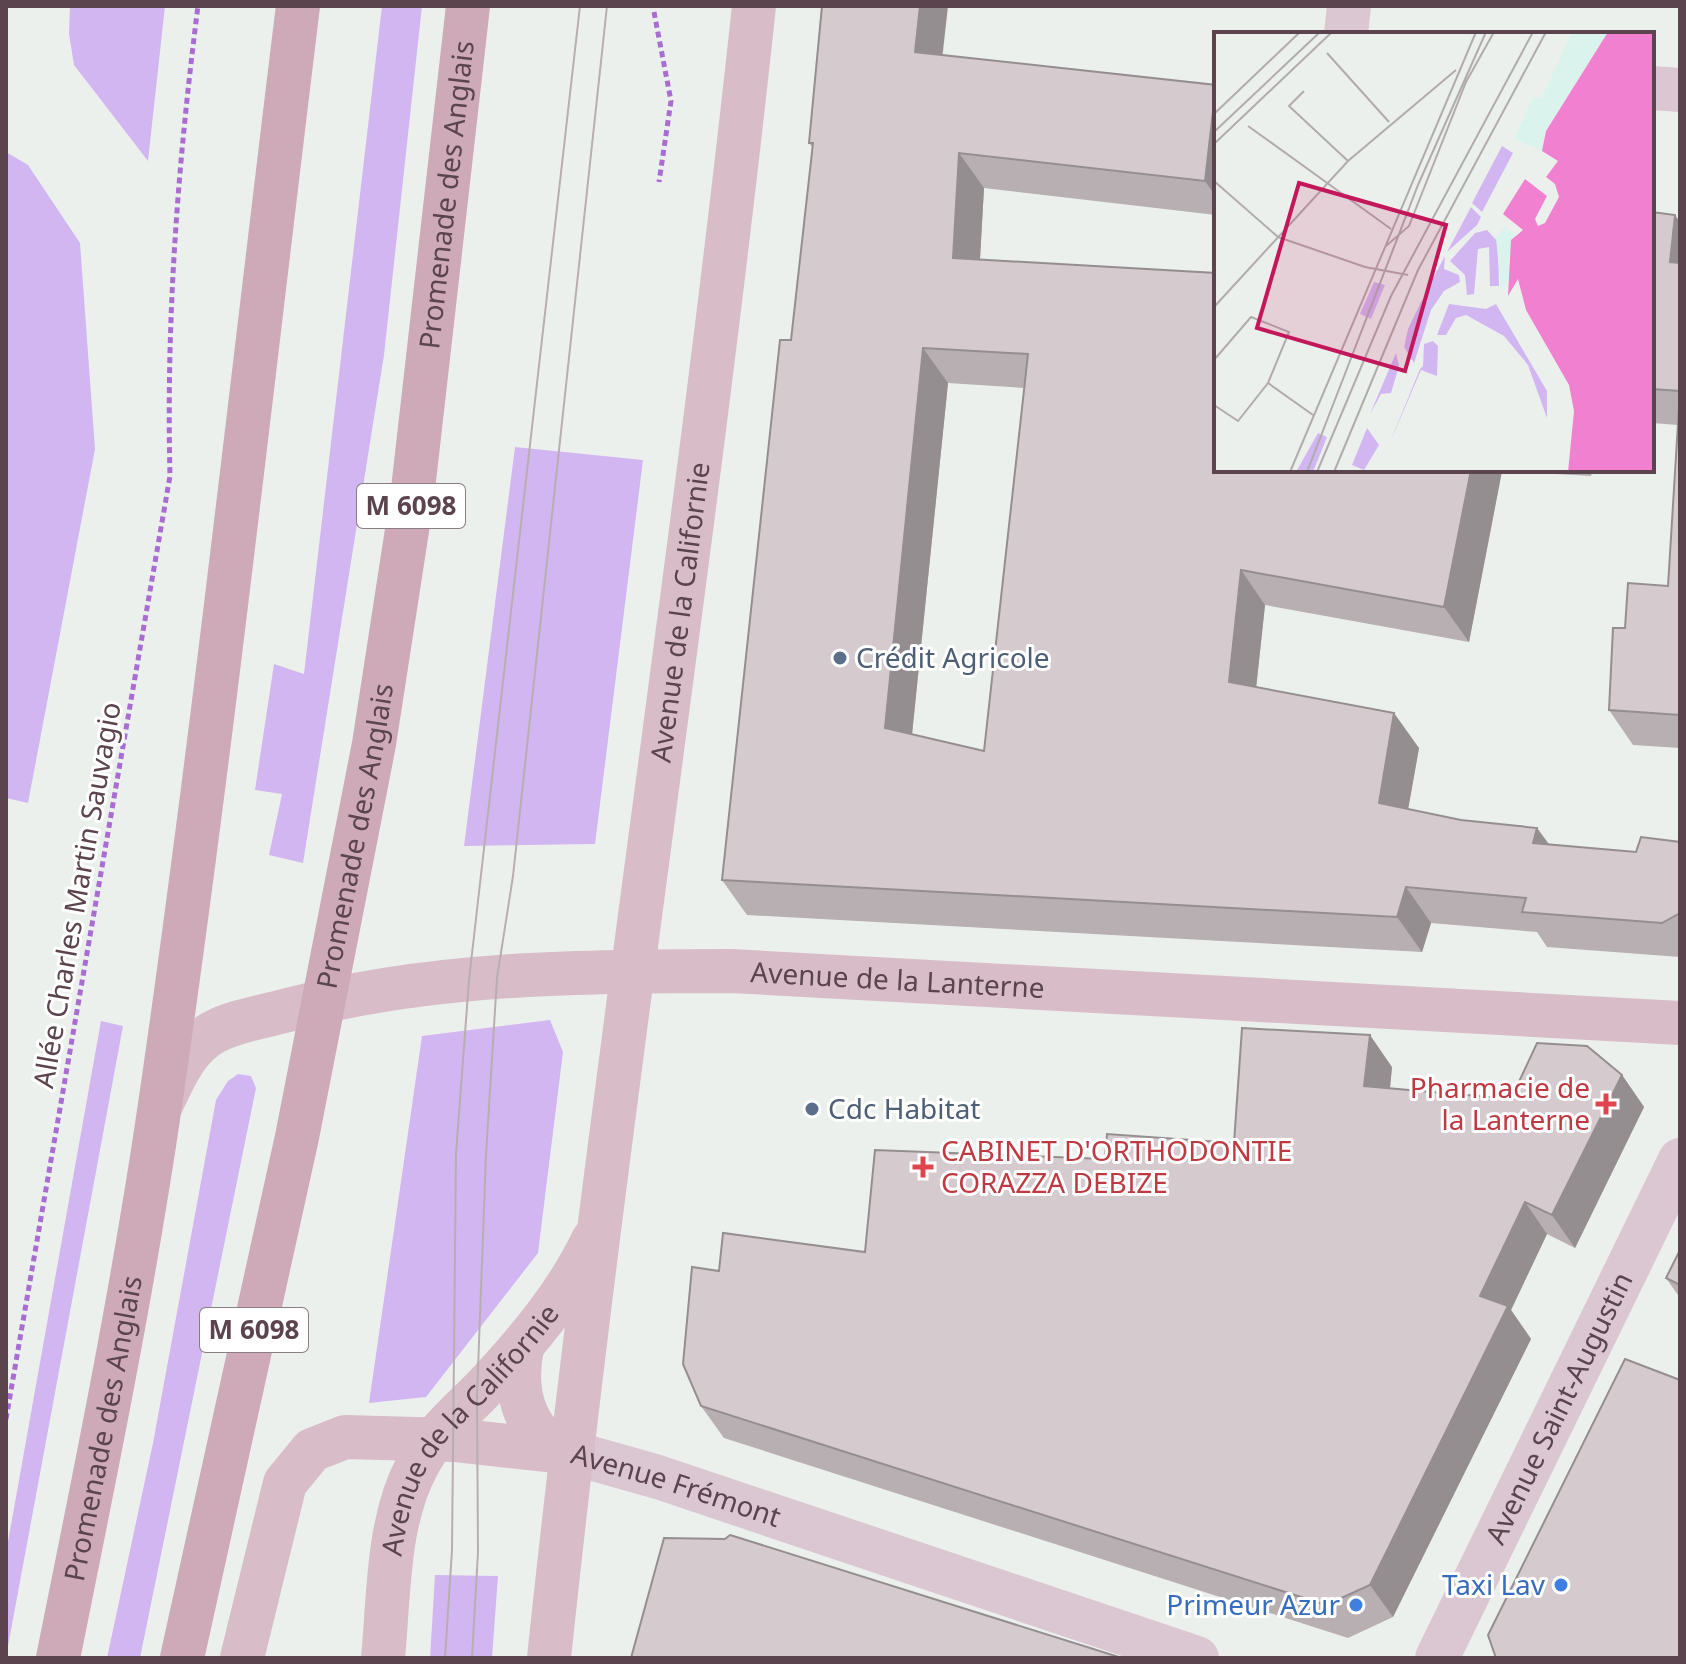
<svg xmlns="http://www.w3.org/2000/svg" width="1686" height="1664" viewBox="0 0 1686 1664" font-family="'Noto Sans',sans-serif">
  <style>
    .green { fill: #d2b6f2 }
    .lines { fill: none; stroke-linecap: round; stroke-linejoin: round }
    .path { stroke: #a86cd2; stroke-width: 5; stroke-dasharray: 6 4; stroke-linecap: butt }
    .street { stroke: #dbc7d1; stroke-width: 44 }
    .secondary { stroke: #d8bdc8; stroke-width: 44 }
    .primary { stroke: #ceaab9; stroke-width: 44 }
    .tram { stroke: #b8aeb1; stroke-width: 2 }
    .wall { fill: #b7afb1; fill-rule: evenodd }
    .shaded-wall { fill: #958e90 }
    .building { fill: #d5cbce; stroke: #958e90; stroke-width: 2; fill-rule: evenodd }
    .service-dot { fill: #5c6f8a; stroke: #fff; stroke-width: 3 }
    .health-dot { fill: #e0444e; stroke: #fff; stroke-width: 3 }
    .shop-dot { fill: #3f7fe0; stroke: #fff; stroke-width: 3 }
    .labels { text-anchor: middle; stroke-width: 6; stroke-linejoin: round; paint-order: stroke }
    .shield { fill: #fff; stroke: #8c7c83; stroke-width: 2 }
    .shield-label { font-size: 26px; font-weight: bold; fill: #5b444e }
    .street-label { font-size: 28px; fill: #5b444e; stroke: #fff }
    .service-label { font-size: 28px; fill: #4e5e75; stroke: #fff; text-anchor: start }
    .health-label { font-size: 28px; fill: #be3a42; stroke: #fff; text-anchor: end }
    .shop-label { font-size: 28px; fill: #366cbe; stroke: #fff; text-anchor: end }
    .inset-road { fill: none; stroke: #b2abad; stroke-width: 2 }
    .view { fill: #c2185b; fill-opacity: 0.15; stroke: #c2185b; stroke-width: 4 }
    .inset-edge { fill: none; stroke: #5b444e; stroke-width: 4 }
  </style>
  <rect width="100%" height="100%" fill="#ecf0ed"/>
  <g class="green">
    <path d="M 70,6 L 165,6 L 148,161 L 74,65 L 69,34 Z"/>
    <path d="M 382,6 L 422,6 L 384,355 L 303,863 L 269,855 L 282,794 L 255,790 L 274,664 L 304,674 Z"/>
    <path d="M 6,152 L 28,165 L 80,243 L 95,449 L 28,803 L 6,798 Z"/>
    <path d="M 515,447 L 643,460 L 595,844 L 464,846 Z"/>
    <path d="M 550,1020 L 563,1052 L 538,1253 L 426,1397 L 369,1403 L 422,1036 Z"/>
    <path d="M 101,1021 L 123,1026 L 6,1657 L 6,1553 Z"/>
    <path d="M 238,1074 L 251,1076 L 256,1088 L 140,1658 L 107,1658 L 153,1443 L 216,1100 L 228,1081 Z"/>
    <path d="M 435,1575 L 498,1576 L 492,1658 L 430,1658 Z"/>
  </g>
  <g class="lines">
    <g class="path">
      <path d="M 654,12 L 671,101 L 659,182"/>
      <path d="M 6,1419 L 170,476 C 166,318 178,162 198,6"/>
    </g>
    <g class="street">
      <path d="M 1346,34 L 1349,6"/>
      <path d="M 1652,88 L 1680,90"/>
      <path id="s1" d="M 573,1453 L 658,1477 L 1197,1658"/>
      <path id="s2" d="M 1437,1658 L 1680,1160"/>
    </g>
    <g class="secondary">
      <path id="s3" d="M 161,1105 C 174,1078 186,1047 214,1032 C 234,1021 262,1017 284,1011 C 429,972 582,971 731,971 L 1680,1023"/>
      <path d="M 522,1348 C 516,1378 518,1409 539,1434 C 546,1443 563,1448 573,1453"/>
      <path d="M 242,1658 L 285,1483 L 312,1450 L 345,1437 L 454,1440 L 573,1453"/>
      <path id="s4" d="M 383,1658 C 389,1596 387,1522 417,1466 C 434,1433 460,1413 485,1387 C 526,1343 567,1295 593,1240"/>
      <path id="s5" d="M 549,1658 C 607,1106 695,558 754,6"/>
    </g>
    <g class="primary">
      <path id="s6" d="M 58,1658 C 95,1475 133,1290 160,1105 C 213,740 253,372 298,6"/>
      <path id="s7" d="M 182,1658 L 297,1137 L 374,744 L 412,498 L 468,6"/>
    </g>
    <g class="tram">
      <path d="M 445,1658 L 452,1550 L 456,1154 L 469,980 L 580,6"/>
      <path d="M 472,1658 L 478,1552 L 477,1396 L 486,1155 L 497,978 L 513,876 L 607,6"/>
    </g>
  </g>
  <g class="wall">
    <path d="M 943,55 L 1216,85 L 1216,215 L 984,188 L 980,260 L 1216,470 L 1593,470 L 1591,476 L 1502,471 L 1469,642 L 1265,605 L 1256,688 L 1419,748 L 1408,809 L 1461,820 L 1537,828 L 1549,844 L 1636,852 L 1680,842 L 1680,957 L 1547,947 L 1537,932 L 1431,923 L 1422,952 L 747,915 L 722,880 L 791,340 L 813,148 L 809,143 ZM 948,383 L 1024,388 L 984,751 L 912,735 Z"/>
    <path d="M 1652,212 L 1680,222 L 1680,748 L 1633,745 L 1609,710 L 1625,628 L 1668,586 L 1678,425 L 1652,423 Z"/>
    <path d="M 1392,1067 L 1390,1088 L 1511,1099 L 1622,1075 L 1644,1107 L 1575,1248 L 1547,1234 L 1511,1310 L 1531,1339 L 1393,1617 L 1348,1638 L 724,1438 L 701,1406 L 719,1271 L 865,1252 L 1105,1159 L 1234,1143 Z"/>
    <path d="M 1680,1250 L 1680,1298 L 1666,1278 Z"/>
  </g>
  <g class="shaded-wall">
    <path d="M 920,6 L 948,6 L 939,87 L 915,52 Z"/>
    <path d="M 1216,86 L 1216,197 L 1205,181 Z"/>
    <path d="M 959,153 L 984,188 L 978,293 L 953,258 Z"/>
    <path d="M 1675,215 L 1680,222 L 1680,276 L 1670,262 Z"/>
    <path d="M 923,348 L 948,383 L 909,763 L 885,728 Z"/>
    <path d="M 1471,470 L 1501,470 L 1502,471 L 1469,642 L 1444,607 Z"/>
    <path d="M 1241,570 L 1265,605 L 1253,717 L 1229,682 Z"/>
    <path d="M 1394,713 L 1419,748 L 1403,838 L 1379,803 Z"/>
    <path d="M 1537,828 L 1562,863 L 1533,843 Z"/>
    <path d="M 1406,887 L 1431,923 L 1422,952 L 1397,917 Z"/>
    <path d="M 1370,1035 L 1392,1067 L 1387,1118 L 1364,1086 Z"/>
    <path d="M 1622,1075 L 1644,1107 L 1575,1248 L 1552,1215 Z"/>
    <path d="M 1525,1202 L 1547,1234 L 1511,1310 L 1531,1339 L 1393,1617 L 1370,1585 L 1480,1296 Z"/>
  </g>
  <g class="building">
    <path d="M 822,6 L 920,6 L 915,52 L 1216,85 L 1205,181 L 959,153 L 953,258 L 1216,273 L 1216,470 L 1471,470 L 1444,607 L 1241,570 L 1229,682 L 1394,713 L 1379,803 L 1461,820 L 1537,828 L 1533,843 L 1636,852 L 1641,837 L 1680,842 L 1680,913 L 1662,923 L 1522,912 L 1526,898 L 1406,887 L 1397,917 L 722,880 L 780,340 L 791,340 L 813,143 L 809,143 ZM 923,348 L 1028,354 L 984,751 L 885,728 Z"/>
    <path d="M 1652,212 L 1675,215 L 1670,262 L 1680,263 L 1680,715 L 1609,710 L 1613,628 L 1625,628 L 1628,583 L 1668,586 L 1680,391 L 1652,389 Z"/>
    <path d="M 1242,1028 L 1370,1035 L 1364,1086 L 1511,1099 L 1537,1043 L 1587,1046 L 1622,1075 L 1552,1215 L 1525,1202 L 1480,1296 L 1508,1306 L 1370,1585 L 1326,1605 L 701,1406 L 683,1364 L 692,1267 L 719,1271 L 723,1233 L 865,1252 L 875,1150 L 1105,1159 L 1107,1134 L 1234,1143 Z"/>
    <path d="M 1680,1250 L 1680,1285 L 1666,1278 Z"/>
    <path d="M 1625,1359 L 1680,1380 L 1680,1658 L 1496,1658 L 1488,1635 Z"/>
    <path d="M 730,1535 L 1122,1658 L 631,1658 L 664,1538 L 725,1539 Z"/>
  </g>
  <g class="service-dot">
    <circle cx="840" cy="658" r="8"/>
    <circle cx="812" cy="1109" r="8"/>
  </g>
  <g class="health-dot">
    <path d="M1602 1092h8v8h8v8h-8v8h-8v-8h-8v-8h8z"/>
    <path d="M919 1155h8v8h8v8h-8v8h-8v-8h-8v-8h8z"/>
  </g>
  <g class="shop-dot">
    <circle cx="1561" cy="1585" r="8"/>
    <circle cx="1356" cy="1605" r="8"/>
  </g>
  <g class="labels">
    <g class="shield">
      <rect x="357" y="484" width="108" height="44" rx="6"/>
      <rect x="200" y="1308" width="108" height="44" rx="6"/>
    </g>
    <g class="shield-label">
      <text x="411" y="515">M 6098</text>
      <text x="254" y="1339">M 6098</text>
    </g>
    <g class="street-label">
      <text dy="10" stroke="none"><textPath href="#s7" startOffset="1488">Promenade des Anglais</textPath></text>
      <text dy="10" stroke="none"><textPath href="#s5" startOffset="1054">Avenue de la Californie</textPath></text>
      <text dy="10" stroke="none"><textPath href="#s7" startOffset="840">Promenade des Anglais</textPath></text>
      <text transform="translate(77 895) rotate(-80)" y="10">Allée Charles Martin Sauvagio</text>
      <text dy="10" stroke="none"><textPath href="#s3" startOffset="782">Avenue de la Lanterne</textPath></text>
      <text dy="10" stroke="none"><textPath href="#s2" startOffset="278">Avenue Saint-Augustin</textPath></text>
      <text dy="10" stroke="none"><textPath href="#s6" startOffset="234">Promenade des Anglais</textPath></text>
      <text dy="10" stroke="none"><textPath href="#s4" startOffset="254">Avenue de la Californie</textPath></text>
      <text dy="10" stroke="none"><textPath href="#s1" startOffset="108">Avenue Frémont</textPath></text>
    </g>
    <g class="service-label">
      <text x="856" y="668">Crédit Agricole</text>
      <text x="828" y="1119">Cdc Habitat</text>
    </g>
    <g class="health-label">
      <text x="1590" y="1098">Pharmacie de<tspan x="1590" dy="32">la Lanterne</tspan></text>
      <text x="941" y="1161" text-anchor="start">CABINET D'ORTHODONTIE<tspan x="941" dy="32">CORAZZA DEBIZE</tspan></text>
    </g>
    <g class="shop-label">
      <text x="1545" y="1595">Taxi Lav</text>
      <text x="1340" y="1615">Primeur Azur</text>
    </g>
  </g>
  <g transform="translate(1214 32)">
    <rect width="440" height="440" fill="#ecf0ed"/>
    <path d="M 288,114 L 299,121 L 268,180 L 258,171 ZM 257,175 L 267,185 L 263,193 L 233,220 ZM 273,198 L 284,210 L 285,254 L 276,254 L 275,215 L 264,217 L 260,262 L 253,263 L 251,243 L 236,229 L 261,201 ZM 231,224 L 230,237 L 245,243 L 246,250 L 230,259 L 217,278 L 200,331 L 190,315 L 194,297 L 208,268 L 214,270 L 211,261 ZM 160,250 L 171,253 L 157,287 L 146,282 ZM 235,272 L 272,277 L 282,272 L 333,359 L 333,386 L 314,333 L 290,304 L 252,283 L 242,286 L 232,303 L 223,303 ZM 219,309 L 224,314 L 223,344 L 207,338 L 174,415 L 206,337 L 209,334 L 210,312 ZM 182,321 L 185,334 L 177,361 L 167,362 L 156,382 ZM 153,396 L 165,413 L 150,438 L 138,433 ZM 104,401 L 113,405 L 99,440 L 82,440 Z" fill="#d2b6f2"/>
    <path d="M 358,0 L 394,0 L 332,98 L 328,119 L 300,107 L 319,65 L 327,67 ZM 291,194 L 301,202 L 293,232 L 298,242 L 287,258 L 282,206 Z" fill="#dbf3ed"/>
    <path d="M 394,0 L 440,0 L 440,440 L 354,440 L 360,379 L 355,353 L 312,278 L 304,247 L 294,264 L 297,208 L 309,198 L 289,182 L 311,147 L 333,164 L 321,187 L 324,194 L 331,191 L 345,165 L 341,152 L 332,145 L 344,129 L 328,119 L 332,99 Z" fill="#f280d1"/>
    <path class="inset-road" d="M 113,21 L 175,90M 90,59 L 75,74 L 134,129M 0,82 L 86,0M 34,94 L 177,197M 0,100 L 106,0M 0,112 L 118,0M 0,149 L 64,205 L 151,235 L 194,243M 172,214 L 195,194 L 252,50 L 280,0M 0,275 L 134,129 L 242,38M 0,328 L 37,285 L 75,300 L 54,351 L 24,389 L 0,373M 54,351 L 99,383M 76,440 L 262,0M 93,440 L 204,153 L 272,0M 103,440 L 177,264 L 319,0M 120,440 L 204,238 L 332,0"/>
    <path class="view" d="M 85,151 L 232,193 L 191,339 L 43,296 Z"/>
    <rect width="440" height="440" class="inset-edge"/>
  </g>
  <rect width="1686" height="1664" fill="none" stroke="#5b444e" stroke-width="16"/>
</svg>
